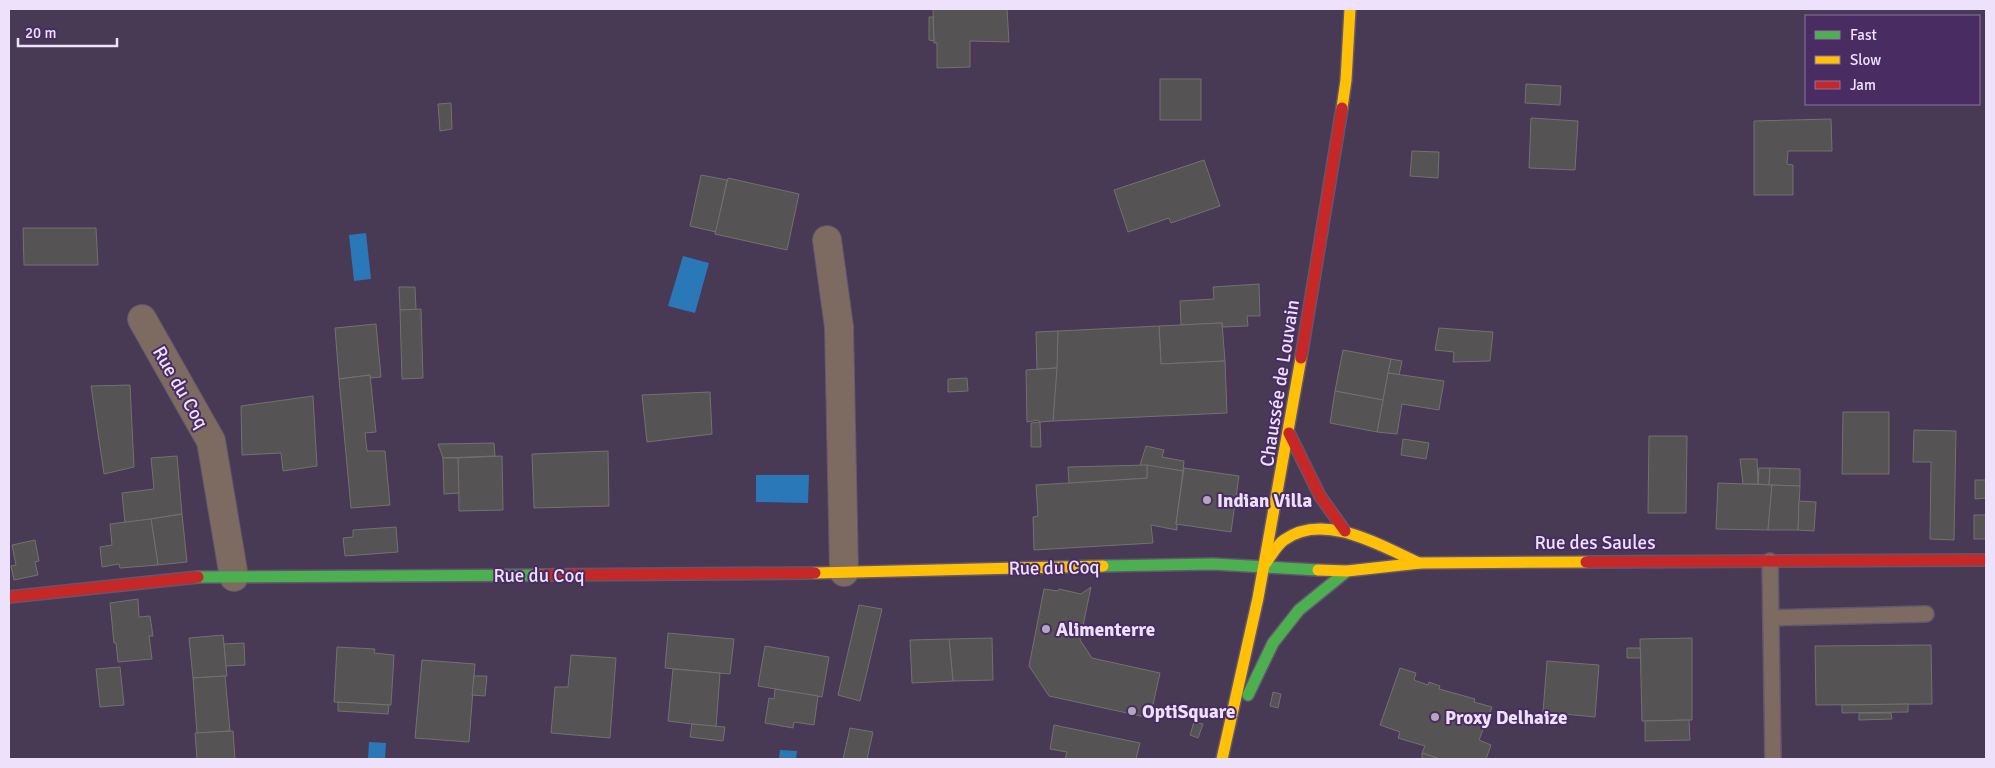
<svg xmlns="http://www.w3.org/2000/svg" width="1995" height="768" viewBox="0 0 1995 768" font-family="Signika,sans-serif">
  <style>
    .water { fill: #2b78b9 }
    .building { fill: #565355; stroke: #727170 }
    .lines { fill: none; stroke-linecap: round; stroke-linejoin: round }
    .lane-casing { stroke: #63566d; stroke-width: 18 }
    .street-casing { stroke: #63566d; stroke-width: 30 }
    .fast-casing { stroke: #63566d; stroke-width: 14 }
    .slow-casing { stroke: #63566d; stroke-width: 14 }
    .jam-casing { stroke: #63566d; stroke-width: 14 }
    .lane { stroke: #7d6b62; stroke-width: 15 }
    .street { stroke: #7d6b62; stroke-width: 28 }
    .fast { stroke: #4caf50; stroke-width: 11 }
    .slow { stroke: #ffc107; stroke-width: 11 }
    .jam { stroke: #c62828; stroke-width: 11 }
    .poi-dot { fill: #b4a6c2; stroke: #492c62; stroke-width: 2 }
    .labels { text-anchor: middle; stroke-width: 4; stroke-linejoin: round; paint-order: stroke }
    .street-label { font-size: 19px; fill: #eee1fc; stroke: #492c62 }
    .poi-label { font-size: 19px; font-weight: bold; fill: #eee1fc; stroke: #492c62; text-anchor: start }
  </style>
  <rect width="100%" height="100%" fill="#483955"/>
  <g class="water">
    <path d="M 366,233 L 371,279 L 354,281 L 349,235 Z"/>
    <path d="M 683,256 L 709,263 L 695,313 L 668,306 Z"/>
    <path d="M 756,475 L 809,475 L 808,503 L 756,502 Z"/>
    <path d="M 369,742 L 386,743 L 385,759 L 368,759 Z"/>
    <path d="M 780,750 L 797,751 L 796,759 L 779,759 Z"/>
  </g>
  <g class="building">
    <path d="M 933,9 L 1007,9 L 1009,42 L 970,41 L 970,67 L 937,68 L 937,43 L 934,43 Z"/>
    <path d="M 929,17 L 933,17 L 934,41 L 929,40 Z"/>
    <rect x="1160" y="79" width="41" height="41"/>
    <path d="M 1526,84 L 1561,86 L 1560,105 L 1525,103 Z"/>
    <path d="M 451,103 L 452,129 L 440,131 L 438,104 Z"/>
    <path d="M 1531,118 L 1578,121 L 1575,170 L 1529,168 Z"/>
    <path d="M 1831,119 L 1832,151 L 1788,151 L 1787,164 L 1793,165 L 1793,195 L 1754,195 L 1754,121 Z"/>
    <path d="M 1412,151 L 1439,152 L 1438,178 L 1410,176 Z"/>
    <path d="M 1204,160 L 1220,206 L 1171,223 L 1169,218 L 1128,232 L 1114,190 Z"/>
    <path d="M 701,175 L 727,180 L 716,232 L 690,226 Z"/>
    <path d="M 728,178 L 799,194 L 787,250 L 715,234 Z"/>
    <path d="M 23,228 L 96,228 L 98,265 L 24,265 Z"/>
    <path d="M 1259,284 L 1260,316 L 1247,316 L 1248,326 L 1223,327 L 1222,323 L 1181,325 L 1180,301 L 1214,299 L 1213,287 Z"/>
    <path d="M 399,287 L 415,287 L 416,310 L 400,310 Z"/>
    <path d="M 421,309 L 423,378 L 402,379 L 400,310 Z"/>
    <path d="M 1222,323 L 1225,361 L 1161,364 L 1159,326 Z"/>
    <path d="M 376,324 L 381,377 L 371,378 L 370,375 L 339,379 L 335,328 Z"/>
    <path d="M 1159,326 L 1161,364 L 1225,361 L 1227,413 L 1053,421 L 1058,331 Z"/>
    <path d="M 1439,328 L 1493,332 L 1490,361 L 1453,362 L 1454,352 L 1435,350 Z"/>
    <path d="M 1058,331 L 1057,368 L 1037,369 L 1036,332 Z"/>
    <path d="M 1343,350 L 1391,359 L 1383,400 L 1335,391 Z"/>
    <path d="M 1391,359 L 1402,361 L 1399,375 L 1388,373 Z"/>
    <path d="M 1057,368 L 1053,421 L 1040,422 L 1038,420 L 1027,422 L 1026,370 Z"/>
    <path d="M 1388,373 L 1444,381 L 1439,410 L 1402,404 L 1397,434 L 1377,432 Z"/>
    <path d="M 370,375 L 376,432 L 365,433 L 367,451 L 385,451 L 390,505 L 351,508 L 339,379 Z"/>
    <path d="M 967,378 L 968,391 L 948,392 L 948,379 Z"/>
    <path d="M 130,385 L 134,467 L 104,474 L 91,386 Z"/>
    <path d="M 1335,391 L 1383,400 L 1377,432 L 1330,423 Z"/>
    <path d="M 710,392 L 712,434 L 647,442 L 642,395 Z"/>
    <path d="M 313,396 L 317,466 L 283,471 L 281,453 L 242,455 L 241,406 Z"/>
    <path d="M 1843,412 L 1889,412 L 1889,474 L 1842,474 Z"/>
    <path d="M 1040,422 L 1041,447 L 1031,447 L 1031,423 Z"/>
    <path d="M 1914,430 L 1956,431 L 1954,540 L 1930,539 L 1931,462 L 1913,462 Z"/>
    <path d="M 1649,436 L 1687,436 L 1686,513 L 1648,513 Z"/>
    <path d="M 1403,439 L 1429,443 L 1426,459 L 1401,455 Z"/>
    <path d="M 494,443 L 495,456 L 443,458 L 438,444 Z"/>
    <path d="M 1146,446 L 1164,450 L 1162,457 L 1184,461 L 1183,471 L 1140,465 Z"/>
    <path d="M 608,451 L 609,506 L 534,508 L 532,454 Z"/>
    <path d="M 177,456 L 182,514 L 125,523 L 122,493 L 154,489 L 151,458 Z"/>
    <path d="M 502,456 L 503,510 L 459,511 L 458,458 Z"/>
    <path d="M 443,458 L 458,458 L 459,493 L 444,494 Z"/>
    <path d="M 1740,459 L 1757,459 L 1758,484 L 1743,484 Z"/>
    <path d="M 1147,465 L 1183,471 L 1176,524 L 1177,524 L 1177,530 L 1151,525 L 1153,543 L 1034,550 L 1033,517 L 1038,516 L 1036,485 L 1147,478 Z"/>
    <path d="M 1147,465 L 1147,478 L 1069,483 L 1068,467 Z"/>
    <path d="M 1184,468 L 1239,476 L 1231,532 L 1176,524 Z"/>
    <path d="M 1759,468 L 1770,468 L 1769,485 L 1758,484 Z"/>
    <path d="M 1770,468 L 1800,469 L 1800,486 L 1769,485 Z"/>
    <path d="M 1975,480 L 1986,480 L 1986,498 L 1975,499 Z"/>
    <path d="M 1718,483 L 1772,485 L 1768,530 L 1716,529 Z"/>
    <path d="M 1772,485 L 1800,486 L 1798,530 L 1768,530 Z"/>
    <path d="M 1799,501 L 1816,502 L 1814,531 L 1798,530 Z"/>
    <path d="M 182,514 L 187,562 L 158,565 L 151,519 Z"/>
    <rect x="1974" y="515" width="12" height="24"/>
    <path d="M 151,519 L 158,565 L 120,568 L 119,564 L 102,567 L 100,547 L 112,545 L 110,524 Z"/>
    <path d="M 396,527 L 398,552 L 345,556 L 343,538 L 353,537 L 353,530 Z"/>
    <path d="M 35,540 L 39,561 L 35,562 L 38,575 L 14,580 L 11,566 L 16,565 L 12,545 Z"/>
    <path d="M 1091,587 L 1080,640 L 1092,658 L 1160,673 L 1150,718 L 1049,696 L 1029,666 L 1044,589 L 1058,591 L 1059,589 L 1081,594 Z"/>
    <path d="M 138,599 L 139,617 L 150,616 L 153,636 L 149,636 L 152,659 L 118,662 L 116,643 L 114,643 L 110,603 Z"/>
    <path d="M 859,605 L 882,609 L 860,701 L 838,695 Z"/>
    <path d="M 668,633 L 734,639 L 730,674 L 665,668 Z"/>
    <path d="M 223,635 L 227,676 L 193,678 L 189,638 Z"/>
    <path d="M 992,638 L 993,680 L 953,681 L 949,639 Z"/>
    <path d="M 1692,638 L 1692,720 L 1642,721 L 1640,639 Z"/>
    <path d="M 949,639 L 953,681 L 912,683 L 910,640 Z"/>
    <path d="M 244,643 L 245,665 L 226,666 L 224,644 Z"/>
    <path d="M 1931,645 L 1932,704 L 1816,705 L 1815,646 Z"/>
    <path d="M 765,646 L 829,657 L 822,697 L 758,686 Z"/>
    <path d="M 337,647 L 375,649 L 374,653 L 394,655 L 391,705 L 334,702 Z"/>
    <path d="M 1627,648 L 1640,648 L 1641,658 L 1627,658 Z"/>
    <path d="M 571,655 L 616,658 L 610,738 L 551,733 L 555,687 L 568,687 Z"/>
    <path d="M 422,660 L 475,664 L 469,742 L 415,738 Z"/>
    <path d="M 1547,661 L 1599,665 L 1595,717 L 1543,712 Z"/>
    <path d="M 120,667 L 124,705 L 100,707 L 96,669 Z"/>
    <path d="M 1400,668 L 1416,673 L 1414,680 L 1428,685 L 1429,682 L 1440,686 L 1439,689 L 1475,699 L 1474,702 L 1492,707 L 1479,740 L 1491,745 L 1486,759 L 1440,759 L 1422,753 L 1425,746 L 1398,738 L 1400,732 L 1380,725 Z"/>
    <path d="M 673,669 L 720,673 L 716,727 L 668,721 Z"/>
    <path d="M 225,676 L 230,731 L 197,733 L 193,678 Z"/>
    <path d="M 474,676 L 487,676 L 485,696 L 472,695 Z"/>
    <path d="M 775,689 L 818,696 L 814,725 L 794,722 L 793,728 L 765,723 L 769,698 L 774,699 Z"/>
    <path d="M 1273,692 L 1281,694 L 1278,708 L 1270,706 Z"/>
    <path d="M 338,702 L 389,705 L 388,714 L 338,711 Z"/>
    <path d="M 1908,704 L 1908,712 L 1842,713 L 1842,705 Z"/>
    <path d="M 1859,713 L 1891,713 L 1892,719 L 1859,720 Z"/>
    <path d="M 1689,720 L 1690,740 L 1645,741 L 1645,721 Z"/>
    <path d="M 1194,722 L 1203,724 L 1198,738 L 1190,735 Z"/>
    <path d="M 692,724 L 725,727 L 723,741 L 690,737 Z"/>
    <path d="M 1054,725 L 1140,743 L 1136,759 L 1065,759 L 1067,752 L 1050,749 Z"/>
    <path d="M 850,728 L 873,732 L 867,759 L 843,759 Z"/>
    <path d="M 233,731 L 235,759 L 197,759 L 195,733 Z"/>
    <path d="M 1422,753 L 1440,759 L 1426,759 L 1422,758 Z"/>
  </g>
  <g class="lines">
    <defs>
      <g id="lane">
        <path d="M 1770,561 L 1773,759"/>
        <path d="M 1771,618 L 1926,614"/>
      </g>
      <g id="street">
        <path d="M 827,240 L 839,327 L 844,572"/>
        <path d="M 142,319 L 211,441 L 234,577"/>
      </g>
      <g id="fast">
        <path d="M 1103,566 L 1213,564 L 1318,570"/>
        <path d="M 198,577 L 543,575"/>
        <path d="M 1248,695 L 1273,643 L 1299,610 L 1347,571"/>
      </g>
      <g id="slow">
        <path d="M 1342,108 L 1346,80 L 1350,9"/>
        <path d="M 1265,564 C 1271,556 1276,546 1284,540 C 1324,511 1381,546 1419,563"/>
        <path d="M 1318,570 L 1347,571 L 1420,563 L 1586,562"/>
        <path d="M 815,573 L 1103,566"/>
        <path d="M 1222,759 L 1258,598 L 1301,358"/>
      </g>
      <g id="jam">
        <path d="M 1301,358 L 1342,108"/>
        <path d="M 1289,433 L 1320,496 L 1345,531"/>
        <path d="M 1586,562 L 1986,560"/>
        <path d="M 543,575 L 815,573"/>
        <path d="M 9,597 L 198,577"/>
      </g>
    </defs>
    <use href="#lane" class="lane-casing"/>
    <use href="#street" class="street-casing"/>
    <use href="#fast" class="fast-casing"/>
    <use href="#slow" class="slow-casing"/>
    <use href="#jam" class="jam-casing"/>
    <use href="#lane" class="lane"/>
    <use href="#street" class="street"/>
    <use href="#fast" class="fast"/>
    <use href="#slow" class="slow"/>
    <use href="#jam" class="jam"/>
  </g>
  <g class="poi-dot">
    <circle cx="1207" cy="500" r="5"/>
    <circle cx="1046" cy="629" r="5"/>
    <circle cx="1132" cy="711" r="5"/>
    <circle cx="1435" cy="717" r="5"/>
  </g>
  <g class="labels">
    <g class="street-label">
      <text transform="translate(1279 383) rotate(-81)" y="7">Chaussée de Louvain</text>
      <text transform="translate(181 387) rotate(60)" y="7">Rue du Coq</text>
      <text x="1595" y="549">Rue des Saules</text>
      <text transform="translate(1054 567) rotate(-1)" y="7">Rue du Coq</text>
      <text x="539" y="582">Rue du Coq</text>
    </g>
    <g class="poi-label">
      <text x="1217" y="507">Indian Villa</text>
      <text x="1056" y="636">Alimenterre</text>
      <text x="1142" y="718">OptiSquare</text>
      <text x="1445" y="724">Proxy Delhaize</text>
    </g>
  </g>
  <rect width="1995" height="768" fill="none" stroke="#eee1fc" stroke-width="20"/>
  <rect x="1805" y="15" width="175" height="90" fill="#492c62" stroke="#8b74a0"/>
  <rect x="1815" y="31" width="25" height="8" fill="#4caf50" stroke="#8b74a0"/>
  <text x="1850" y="40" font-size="15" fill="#eee1fc">Fast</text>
  <rect x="1815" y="56" width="25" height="8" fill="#ffc107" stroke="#8b74a0"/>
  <text x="1850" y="65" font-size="15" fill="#eee1fc">Slow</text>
  <rect x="1815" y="81" width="25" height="8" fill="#c62828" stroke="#8b74a0"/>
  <text x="1850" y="90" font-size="15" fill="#eee1fc">Jam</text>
  <path d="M18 38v8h99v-8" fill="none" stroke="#eee1fc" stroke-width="2.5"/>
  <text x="25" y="38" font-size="15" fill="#eee1fc" stroke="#492c62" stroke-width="4" paint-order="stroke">20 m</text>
</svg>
